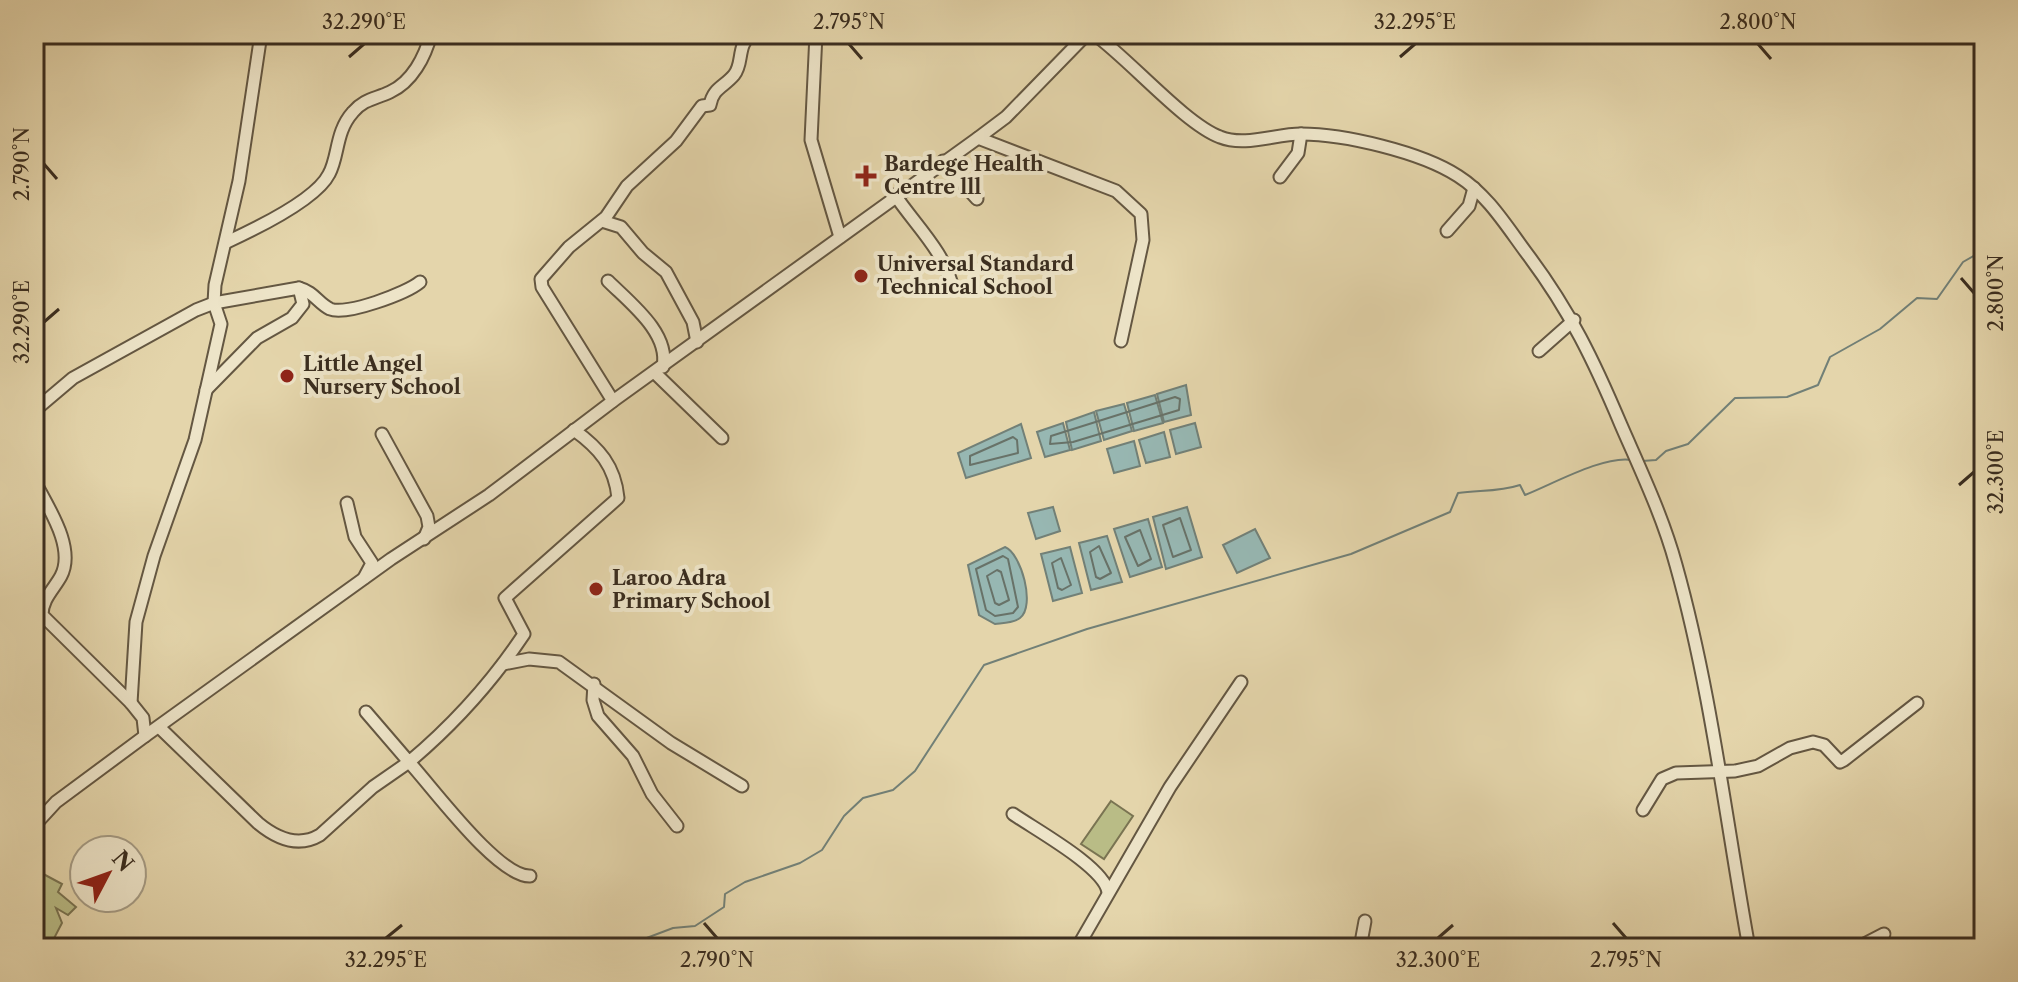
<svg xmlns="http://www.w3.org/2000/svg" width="2018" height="982" viewBox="0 0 2018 982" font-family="'Libre Caslon Text',serif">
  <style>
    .green { fill: #b9bc86; stroke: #7a7452; stroke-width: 2 }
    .water { fill: #97b7b2; stroke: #728077; stroke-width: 2 }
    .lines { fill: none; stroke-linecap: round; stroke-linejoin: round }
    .shore { stroke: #687268; stroke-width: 2 }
    .stream { stroke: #728077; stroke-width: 2 }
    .minor-casing { stroke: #645742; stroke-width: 15 }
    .minor { stroke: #ede4c8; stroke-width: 11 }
    .ticks { fill: none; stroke: #3a2d1f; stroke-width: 3 }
    .poi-dot { fill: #8f2418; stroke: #ede4c8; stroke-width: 3 }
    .labels { text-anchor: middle; stroke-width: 8; stroke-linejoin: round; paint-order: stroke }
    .poi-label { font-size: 20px; font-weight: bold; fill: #3a2d1f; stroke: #ede4c8; text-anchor: start }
    .neatline { fill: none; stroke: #3a2d1f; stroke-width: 3 }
    .ticks-label { font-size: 20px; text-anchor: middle; fill: #3a2d1f }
  </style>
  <rect width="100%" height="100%" fill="#e4d5ab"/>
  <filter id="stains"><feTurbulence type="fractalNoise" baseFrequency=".0025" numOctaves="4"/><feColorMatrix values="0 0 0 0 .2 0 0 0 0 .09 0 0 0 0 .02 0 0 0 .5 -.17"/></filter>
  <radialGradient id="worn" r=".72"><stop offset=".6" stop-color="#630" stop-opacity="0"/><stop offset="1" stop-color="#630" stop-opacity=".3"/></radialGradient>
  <g class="green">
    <path d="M 1111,801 L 1133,816 L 1104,859 L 1081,844 Z"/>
    <path d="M 34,869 L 62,884 L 58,892 L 76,907 L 68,915 L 56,908 L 62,923 L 49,948 L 34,942 Z"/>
  </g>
  <g class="water">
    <path d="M 1186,385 L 1191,415 L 1164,422 L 1157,394 Z"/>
    <path d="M 1155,395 L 1163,423 L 1134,431 L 1127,403 Z"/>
    <path d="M 1124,404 L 1132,431 L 1104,440 L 1096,411 Z"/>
    <path d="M 1094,412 L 1101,441 L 1072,450 L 1066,422 Z"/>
    <path d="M 1063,423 L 1070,450 L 1045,457 L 1037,432 Z"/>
    <path d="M 1195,423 L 1201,447 L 1176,454 L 1170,430 Z"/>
    <path d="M 1021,424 L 1031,458 L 966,478 L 958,453 Z"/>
    <path d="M 1164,432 L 1170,457 L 1146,463 L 1139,440 Z"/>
    <path d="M 1134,441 L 1140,466 L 1114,473 L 1107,449 Z"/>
    <path d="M 1053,507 L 1060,531 L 1036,539 L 1028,513 Z"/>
    <path d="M 1187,507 L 1202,557 L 1166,569 L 1153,517 Z"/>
    <path d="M 1148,519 L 1162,567 L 1130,577 L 1114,529 Z"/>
    <path d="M 1255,529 L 1270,558 L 1237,573 L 1223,545 Z"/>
    <path d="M 1107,536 L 1122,582 L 1091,590 L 1079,543 Z"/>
    <path d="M 1005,547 C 1021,553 1036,606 1020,618 C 1014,623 1003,623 995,624 L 979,615 L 968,565 Z"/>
    <path d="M 1070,547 L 1082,593 L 1053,601 L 1041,554 Z"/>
  </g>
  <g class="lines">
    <g class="shore">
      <path d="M 1175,397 L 1180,399 L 1179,410 L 1073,442 L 1050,444 L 1051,436 Z"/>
      <path d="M 1013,437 L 1017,440 L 1018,453 L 970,465 L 970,456 Z"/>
      <path d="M 1180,518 L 1191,550 L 1173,557 L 1163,525 Z"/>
      <path d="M 1140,530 L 1151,559 L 1138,566 L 1125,537 Z"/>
      <path d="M 1099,546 L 1111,573 L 1100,579 L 1096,577 L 1090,552 Z"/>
      <path d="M 1003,556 L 1008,559 L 1018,607 L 1013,613 L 995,616 L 986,610 L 976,569 Z"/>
      <path d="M 1061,558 L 1071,585 L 1062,590 L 1058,588 L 1052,563 Z"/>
      <path d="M 997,570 L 1001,572 L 1009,600 L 999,605 L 995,603 L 987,576 Z"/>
    </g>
    <g class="stream">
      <path d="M 1642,461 L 1656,460 L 1666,451 L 1688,444 L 1735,398 L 1787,397 L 1818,385 L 1830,357 L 1880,329 L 1917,298 L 1937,299 L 1963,262 L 1984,250"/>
      <path d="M 631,948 L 644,939 L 673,928 L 695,926 L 724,907 L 725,894 L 745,882 L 800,863 L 822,850 L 844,816 L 863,798 L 893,790 L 915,771 L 984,665 L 1087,629 L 1351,554 L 1450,512 L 1458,493 C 1480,490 1499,492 1520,485 L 1525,495 C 1553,484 1604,455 1632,460"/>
    </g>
    <defs>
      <g id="minor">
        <path d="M 791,34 L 812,34"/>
        <path d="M 816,34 L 811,140 L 840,237"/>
        <path d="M 826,34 L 837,34"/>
        <path d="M 1094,34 C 1129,59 1185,124 1220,137 C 1245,147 1275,134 1301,134 C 1344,134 1421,152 1458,176 C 1488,195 1507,227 1528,255 C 1570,311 1594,361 1621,425 C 1641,471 1663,517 1676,565 C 1711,690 1726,821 1749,948"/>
        <path d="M 978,138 L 1116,191 L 1141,214 L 1143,240 L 1121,341"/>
        <path d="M 943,161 L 977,199"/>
        <path d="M 1280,177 L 1298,153 L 1301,134"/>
        <path d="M 895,195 C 916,226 945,252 953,289"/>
        <path d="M 602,221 L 621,227 L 643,253 L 666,272 L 693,322 L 697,342"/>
        <path d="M 1447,231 L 1469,206 L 1474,188"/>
        <path d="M 227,242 C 253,230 316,200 329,174 C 339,156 335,132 353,112 C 364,99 375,99 390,92 C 412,82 425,57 431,34"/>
        <path d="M 608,281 C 630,303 670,333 663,367"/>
        <path d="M 1539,351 L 1574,320"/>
        <path d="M 655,373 L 722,438"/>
        <path d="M 206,390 L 257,338 L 292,318 L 303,304 L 299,288"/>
        <path d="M 613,401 L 542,287 L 541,279 L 569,247 L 606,217 L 627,186 L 676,141 L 702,106 L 710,105 C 713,88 724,87 734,75 C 744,63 736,45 752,34"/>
        <path d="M 34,411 L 73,378 L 196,310 L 214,303 L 299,288 C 314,292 318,303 330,309 C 346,316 407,293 420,282"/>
        <path d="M 382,434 L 427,516 L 429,527 L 424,539"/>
        <path d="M 34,480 C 47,506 76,547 61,576 C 54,589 42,599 42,615 L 131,703 L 143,718 L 145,736"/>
        <path d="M 347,503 L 355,537 L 372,563 L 364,578"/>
        <path d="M 503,664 L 529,659 L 559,662 L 671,743 L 742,786"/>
        <path d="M 594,684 L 593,700 L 598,716 L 633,756 L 652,794 L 677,826"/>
        <path d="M 131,703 L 136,622 L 154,556 L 195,440 L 221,324 L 214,303 L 215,285 L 239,181 L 261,34"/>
        <path d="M 366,712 L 409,762 C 453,725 492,682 524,634 L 505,598 L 618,498 C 615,466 599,448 574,430"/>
        <path d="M 159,727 L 258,823 C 276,838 298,848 320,835 L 373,787 L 409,762 C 433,788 498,877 530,876"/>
        <path d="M 1643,810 L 1662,779 L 1676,773 L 1735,771 L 1758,766 L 1790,748 L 1813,742 L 1824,745 L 1840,762 L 1844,760 L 1917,703"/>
        <path d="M 1013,814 C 1036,830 1104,867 1108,892"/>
        <path d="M 34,826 L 56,802 L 145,736 L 391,559 L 489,495 L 613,401 L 978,138 L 1006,117 L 1087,34"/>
        <path d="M 1077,948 L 1170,787 L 1241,682"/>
        <path d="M 1360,948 L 1365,921"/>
        <path d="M 1857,948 L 1884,934"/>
      </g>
    </defs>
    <use href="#minor" class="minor-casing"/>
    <use href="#minor" class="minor"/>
  </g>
  <path class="ticks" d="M 849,44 L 862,59M 1758,44 L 1771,59M 349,57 L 364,44M 1400,57 L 1415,44M 44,164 L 57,179M 1961,278 L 1974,293M 44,322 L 59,309M 1959,485 L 1974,472M 704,923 L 717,938M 1613,923 L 1626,938M 386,938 L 402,925M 1438,938 L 1453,925"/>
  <g class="poi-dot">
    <path d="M862 164h8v8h8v8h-8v8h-8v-8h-8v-8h8z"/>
    <circle cx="861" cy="276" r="8"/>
    <circle cx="287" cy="376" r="8"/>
    <circle cx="596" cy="589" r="8"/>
  </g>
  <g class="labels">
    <g class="poi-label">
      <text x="884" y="171">Bardege Health<tspan x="884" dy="23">Centre lll</tspan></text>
      <text x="877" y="271">Universal Standard<tspan x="877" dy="23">Technical School</tspan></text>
      <text x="303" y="371">Little Angel<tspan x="303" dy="23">Nursery School</tspan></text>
      <text x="612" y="585">Laroo Adra<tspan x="612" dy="23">Primary School</tspan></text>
    </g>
  </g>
  <rect width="2018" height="982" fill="none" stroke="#e4d5ab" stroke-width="88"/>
  <g transform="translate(108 874) rotate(49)"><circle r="38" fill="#ede4c8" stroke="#a59b84" stroke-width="2"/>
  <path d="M0-6L14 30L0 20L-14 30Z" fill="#8f2418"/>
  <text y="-12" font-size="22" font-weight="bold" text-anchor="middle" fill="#3a2d1f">N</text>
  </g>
  <rect x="44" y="44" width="1930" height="894" class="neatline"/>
  <g class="ticks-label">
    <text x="364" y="29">32.290°E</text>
    <text x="849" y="29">2.795°N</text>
    <text x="1415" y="29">32.295°E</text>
    <text x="1758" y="29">2.800°N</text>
    <text transform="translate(22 164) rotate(-90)" y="7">2.790°N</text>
    <text transform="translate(1996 293) rotate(-90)" y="7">2.800°N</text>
    <text transform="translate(22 322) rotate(-90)" y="7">32.290°E</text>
    <text transform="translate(1996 472) rotate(-90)" y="7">32.300°E</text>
    <text x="386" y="967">32.295°E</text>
    <text x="717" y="967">2.790°N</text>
    <text x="1438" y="967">32.300°E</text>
    <text x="1626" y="967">2.795°N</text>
  </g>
  <rect width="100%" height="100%" filter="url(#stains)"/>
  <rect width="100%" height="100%" fill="url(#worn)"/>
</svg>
